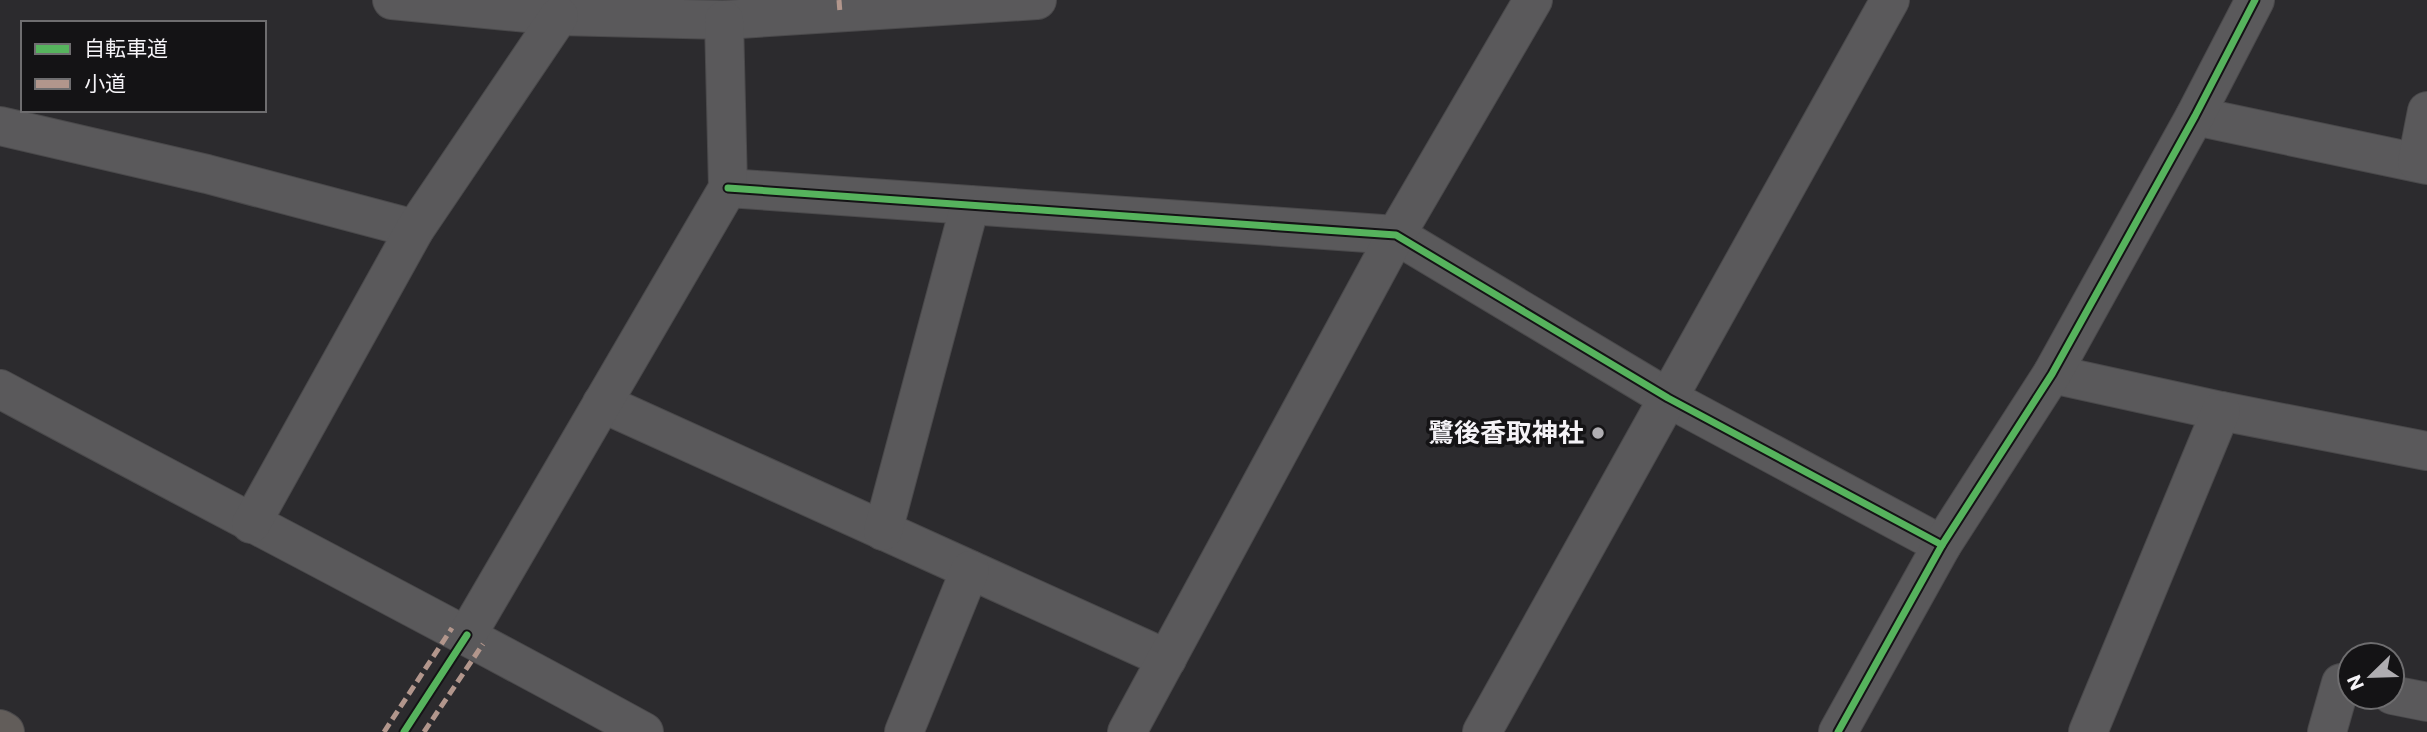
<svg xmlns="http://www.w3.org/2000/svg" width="2427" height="732" viewBox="0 0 2427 732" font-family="Commissioner,'Noto Sans JP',sans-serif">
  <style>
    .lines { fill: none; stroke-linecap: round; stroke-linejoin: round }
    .minor-casing { stroke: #4a494b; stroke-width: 40 }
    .tertiary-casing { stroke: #4a494b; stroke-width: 40 }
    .primary-casing { stroke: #4a494b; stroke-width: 40 }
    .minor { stroke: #5a595b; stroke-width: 38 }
    .tertiary { stroke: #5a595b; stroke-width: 38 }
    .primary { stroke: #625d5a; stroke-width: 38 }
    .quiet { stroke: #b2968c; stroke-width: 5; stroke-dasharray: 10 5; stroke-linecap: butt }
    .cycleway-casing { stroke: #141315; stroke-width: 11 }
    .cycleway { stroke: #56b35d; stroke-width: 7 }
    .poi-dot { fill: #afadb1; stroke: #141315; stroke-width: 2.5 }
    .labels { text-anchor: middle; stroke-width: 7; stroke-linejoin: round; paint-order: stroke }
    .poi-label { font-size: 26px; font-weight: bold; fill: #f5f3f7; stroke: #141315; text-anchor: end }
  </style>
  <rect width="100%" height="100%" fill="#2c2b2e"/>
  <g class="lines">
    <defs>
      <g id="minor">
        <path d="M 392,0 L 559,16 L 724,20 L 1037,0"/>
        <path d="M 2195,116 L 2427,165"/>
        <path d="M 0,126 L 207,174 L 415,229"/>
        <path d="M 2417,162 L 2427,111"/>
        <path d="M 728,188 L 1396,235 L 1668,398 L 1942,545"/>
        <path d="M 2052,374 L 2221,411 L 2427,451"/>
        <path d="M 0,389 C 214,504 431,615 644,732"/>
        <path d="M 602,403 L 1167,659"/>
        <path d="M 251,524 L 415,229 L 559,16"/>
        <path d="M 883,531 L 970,205"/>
        <path d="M 467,635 L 728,188 L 724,20"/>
        <path d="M 2392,695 L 2427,702"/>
        <path d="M 904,732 L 970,570"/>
        <path d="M 1127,732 L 1396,235 L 1533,0"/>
        <path d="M 1838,732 L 1942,545 L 2052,374 L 2195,116 L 2255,0"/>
        <path d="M 2088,732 L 2221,411"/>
        <path d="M 2327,732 L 2341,683 L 2350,685"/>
      </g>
      <path id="tertiary" d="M 1482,732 L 1890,0"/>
      <path id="primary" d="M 0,729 L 5,732"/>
    </defs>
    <use href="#minor" class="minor-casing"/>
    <use href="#tertiary" class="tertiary-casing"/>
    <use href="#primary" class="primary-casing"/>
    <use href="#minor" class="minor"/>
    <use href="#tertiary" class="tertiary"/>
    <use href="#primary" class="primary"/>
    <g class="quiet">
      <path d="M 839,0 L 840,13"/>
      <path d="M 384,732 L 452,628"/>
      <path d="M 424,732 L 483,644"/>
    </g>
    <defs>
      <g id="cycleway">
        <path d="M 728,188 L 1396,235 L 1668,398 L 1942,545"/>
        <path d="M 404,732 L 467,635"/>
        <path d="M 1838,732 L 1942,545 L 2052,374 L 2195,116 L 2255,0"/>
      </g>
    </defs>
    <use href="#cycleway" class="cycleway-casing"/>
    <use href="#cycleway" class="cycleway"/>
  </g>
  <circle class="poi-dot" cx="1598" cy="433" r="7"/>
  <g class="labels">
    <g class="poi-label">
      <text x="1584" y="442">鷺後香取神社</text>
    </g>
  </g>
  <rect x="21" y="21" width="245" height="91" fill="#141315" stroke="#6e6d6f" stroke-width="2"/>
  <rect x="35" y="44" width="35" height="10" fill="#56b35d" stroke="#6e6d6f" stroke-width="2"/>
  <text x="84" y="56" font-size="21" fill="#f5f3f7">自転車道</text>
  <rect x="35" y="79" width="35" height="10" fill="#b2968c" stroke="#6e6d6f" stroke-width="2"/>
  <text x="84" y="91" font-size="21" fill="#f5f3f7">小道</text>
  <g transform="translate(2371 676) rotate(247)"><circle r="33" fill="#141315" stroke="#6e6d6f" stroke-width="2"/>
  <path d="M0-5L12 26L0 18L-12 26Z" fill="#afadb1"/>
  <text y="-10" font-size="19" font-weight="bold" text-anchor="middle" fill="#f5f3f7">N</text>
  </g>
</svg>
